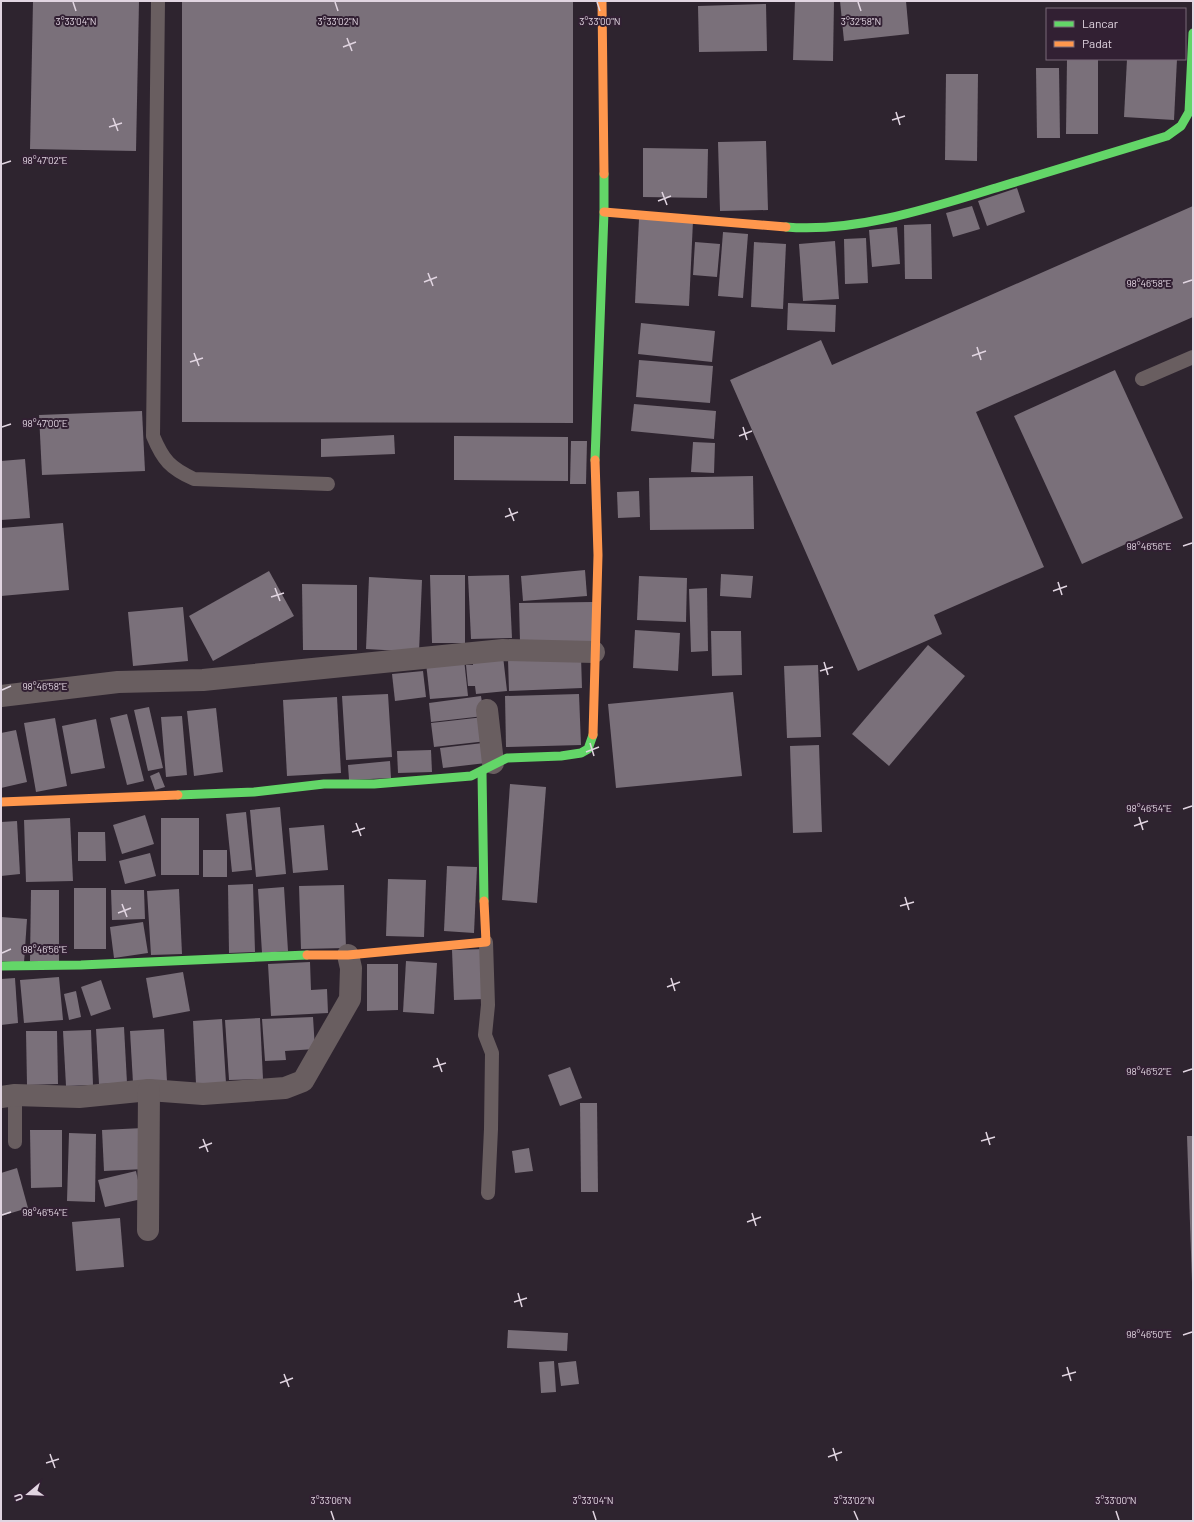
<svg xmlns="http://www.w3.org/2000/svg" width="1194" height="1522" viewBox="0 0 1194 1522" font-family="Barlow,sans-serif">
  <style>
    .building { fill: #7a707a }
    .lines { fill: none; stroke-linecap: round; stroke-linejoin: round }
    .lane { stroke: #695e60; stroke-width: 14 }
    .street { stroke: #695e60; stroke-width: 22 }
    .fast { stroke: #63d668; stroke-width: 9 }
    .slow { stroke: #ff974d; stroke-width: 9 }
    .ticks { fill: none; stroke: #e1d5e1; stroke-width: 1.5 }
    .ticks-label { font-size: 10px; text-anchor: middle; fill: #e1d5e1; stroke: #322033; stroke-width: 4; stroke-linejoin: round; paint-order: stroke }
  </style>
  <rect width="100%" height="100%" fill="#2e242f"/>
  <g class="building">
    <path d="M 33,1 L 139,1 L 136,151 L 30,149 Z"/>
    <path d="M 182,1 L 573,1 L 573,423 L 182,422 Z"/>
    <path d="M 795,1 L 834,1 L 833,61 L 793,60 Z"/>
    <path d="M 840,1 L 906,1 L 909,34 L 844,41 Z"/>
    <path d="M 766,4 L 767,51 L 699,52 L 698,6 Z"/>
    <path d="M 1067,59 L 1098,59 L 1098,134 L 1066,134 Z"/>
    <path d="M 1127,59 L 1177,59 L 1174,120 L 1124,117 Z"/>
    <path d="M 1036,68 L 1059,68 L 1060,138 L 1037,138 Z"/>
    <path d="M 946,74 L 978,74 L 977,161 L 945,160 Z"/>
    <path d="M 766,141 L 768,210 L 720,211 L 718,142 Z"/>
    <path d="M 643,148 L 708,149 L 707,198 L 643,197 Z"/>
    <path d="M 1017,188 L 1025,212 L 987,226 L 978,201 Z"/>
    <path d="M 972,206 L 980,229 L 953,237 L 946,213 Z"/>
    <path d="M 1193,206 L 1193,317 L 976,412 L 1044,567 L 934,615 L 942,634 L 858,671 L 730,380 L 821,340 L 832,365 Z"/>
    <path d="M 639,219 L 693,221 L 689,306 L 635,303 Z"/>
    <path d="M 931,224 L 932,279 L 905,279 L 904,225 Z"/>
    <path d="M 897,227 L 900,264 L 872,267 L 869,230 Z"/>
    <path d="M 723,232 L 748,234 L 743,298 L 718,296 Z"/>
    <path d="M 866,238 L 868,283 L 845,284 L 844,239 Z"/>
    <path d="M 835,241 L 839,299 L 803,301 L 799,244 Z"/>
    <path d="M 695,242 L 720,244 L 717,277 L 693,275 Z"/>
    <path d="M 754,242 L 786,244 L 783,309 L 751,307 Z"/>
    <path d="M 788,303 L 836,305 L 835,332 L 787,330 Z"/>
    <path d="M 641,323 L 715,331 L 712,362 L 638,354 Z"/>
    <path d="M 639,360 L 713,366 L 710,403 L 636,397 Z"/>
    <path d="M 1115,370 L 1183,518 L 1082,564 L 1014,416 Z"/>
    <path d="M 634,404 L 716,411 L 714,439 L 631,431 Z"/>
    <path d="M 142,411 L 145,471 L 42,475 L 39,415 Z"/>
    <path d="M 394,435 L 395,454 L 321,457 L 321,439 Z"/>
    <path d="M 454,436 L 568,437 L 568,481 L 454,480 Z"/>
    <path d="M 571,441 L 587,441 L 586,484 L 570,484 Z"/>
    <path d="M 693,442 L 715,443 L 714,473 L 691,472 Z"/>
    <path d="M 25,459 L 30,518 L 1,520 L 1,461 Z"/>
    <path d="M 753,476 L 754,529 L 650,530 L 649,478 Z"/>
    <path d="M 639,491 L 640,517 L 618,518 L 617,492 Z"/>
    <path d="M 63,523 L 69,590 L 1,596 L 1,528 Z"/>
    <path d="M 585,570 L 587,596 L 523,601 L 521,576 Z"/>
    <path d="M 269,571 L 294,616 L 213,661 L 189,616 Z"/>
    <path d="M 721,574 L 753,576 L 751,598 L 720,596 Z"/>
    <path d="M 430,575 L 465,575 L 465,643 L 432,643 Z"/>
    <path d="M 509,575 L 512,638 L 471,639 L 468,576 Z"/>
    <path d="M 639,576 L 687,578 L 686,622 L 637,620 Z"/>
    <path d="M 369,577 L 422,580 L 419,652 L 366,649 Z"/>
    <path d="M 302,584 L 357,585 L 357,650 L 303,650 Z"/>
    <path d="M 707,588 L 708,651 L 691,652 L 689,589 Z"/>
    <path d="M 593,602 L 593,641 L 520,642 L 519,603 Z"/>
    <path d="M 183,607 L 188,661 L 133,666 L 128,612 Z"/>
    <path d="M 635,630 L 680,633 L 678,671 L 633,668 Z"/>
    <path d="M 711,631 L 741,631 L 742,675 L 712,676 Z"/>
    <path d="M 928,645 L 965,676 L 889,766 L 852,734 Z"/>
    <path d="M 503,656 L 507,691 L 476,694 L 475,686 L 468,686 L 466,665 L 473,665 L 473,660 Z"/>
    <path d="M 581,657 L 582,688 L 509,691 L 508,660 Z"/>
    <path d="M 464,659 L 468,696 L 430,699 L 426,663 Z"/>
    <path d="M 818,665 L 821,737 L 787,738 L 784,666 Z"/>
    <path d="M 423,671 L 426,697 L 395,701 L 392,674 Z"/>
    <path d="M 733,692 L 742,776 L 616,788 L 608,704 Z"/>
    <path d="M 388,694 L 392,757 L 346,760 L 342,696 Z"/>
    <path d="M 579,694 L 581,745 L 506,747 L 505,696 Z"/>
    <path d="M 481,696 L 484,716 L 431,722 L 429,703 Z"/>
    <path d="M 337,697 L 341,773 L 287,776 L 283,700 Z"/>
    <path d="M 149,707 L 163,768 L 148,771 L 134,710 Z"/>
    <path d="M 216,708 L 223,772 L 194,776 L 187,711 Z"/>
    <path d="M 127,714 L 144,781 L 127,785 L 110,718 Z"/>
    <path d="M 182,716 L 187,775 L 166,777 L 161,717 Z"/>
    <path d="M 484,717 L 487,741 L 434,747 L 431,723 Z"/>
    <path d="M 55,718 L 67,786 L 36,792 L 24,723 Z"/>
    <path d="M 96,719 L 105,768 L 71,774 L 62,726 Z"/>
    <path d="M 16,730 L 27,782 L 1,788 L 1,733 Z"/>
    <path d="M 483,743 L 486,763 L 443,768 L 440,748 Z"/>
    <path d="M 819,745 L 822,832 L 793,833 L 790,746 Z"/>
    <path d="M 431,750 L 432,772 L 398,773 L 397,751 Z"/>
    <path d="M 390,761 L 391,778 L 349,780 L 348,765 Z"/>
    <path d="M 159,772 L 165,787 L 155,790 L 150,776 Z"/>
    <path d="M 510,784 L 546,787 L 537,903 L 502,900 Z"/>
    <path d="M 280,807 L 286,874 L 256,877 L 250,810 Z"/>
    <path d="M 246,812 L 252,870 L 232,872 L 226,814 Z"/>
    <path d="M 145,815 L 154,844 L 122,854 L 113,825 Z"/>
    <path d="M 70,818 L 73,881 L 26,882 L 24,820 Z"/>
    <rect x="161" y="818" width="38" height="57"/>
    <path d="M 17,821 L 20,874 L 1,876 L 1,822 Z"/>
    <path d="M 324,825 L 328,870 L 293,873 L 289,828 Z"/>
    <path d="M 78,832 L 105,832 L 106,861 L 78,861 Z"/>
    <rect x="203" y="850" width="24" height="27"/>
    <path d="M 150,853 L 156,876 L 125,884 L 119,861 Z"/>
    <path d="M 447,866 L 477,867 L 474,933 L 444,931 Z"/>
    <path d="M 388,879 L 426,880 L 424,937 L 386,936 Z"/>
    <path d="M 253,884 L 255,952 L 229,953 L 228,885 Z"/>
    <path d="M 344,885 L 346,948 L 301,949 L 299,886 Z"/>
    <path d="M 284,887 L 288,951 L 262,953 L 258,889 Z"/>
    <rect x="74" y="888" width="32" height="61"/>
    <path d="M 179,889 L 182,954 L 151,955 L 147,891 Z"/>
    <path d="M 31,890 L 59,890 L 59,962 L 30,961 Z"/>
    <path d="M 111,890 L 144,890 L 145,919 L 112,920 Z"/>
    <path d="M 1,917 L 27,919 L 24,963 L 1,961 Z"/>
    <path d="M 143,922 L 148,953 L 114,958 L 110,927 Z"/>
    <path d="M 485,949 L 486,999 L 454,1000 L 452,950 Z"/>
    <path d="M 406,961 L 437,963 L 434,1014 L 403,1012 Z"/>
    <path d="M 310,962 L 311,990 L 327,989 L 328,1013 L 271,1016 L 268,964 Z"/>
    <path d="M 367,964 L 398,964 L 398,1010 L 367,1011 Z"/>
    <path d="M 183,972 L 190,1011 L 153,1018 L 146,978 Z"/>
    <path d="M 59,977 L 63,1020 L 24,1023 L 20,980 Z"/>
    <path d="M 15,978 L 18,1023 L 1,1025 L 1,979 Z"/>
    <path d="M 101,980 L 111,1009 L 91,1016 L 81,987 Z"/>
    <path d="M 76,991 L 81,1017 L 69,1020 L 64,994 Z"/>
    <path d="M 313,1017 L 315,1049 L 285,1051 L 286,1060 L 265,1061 L 262,1019 Z"/>
    <path d="M 260,1018 L 263,1079 L 229,1080 L 225,1020 Z"/>
    <path d="M 222,1019 L 226,1083 L 196,1084 L 193,1021 Z"/>
    <path d="M 124,1027 L 127,1083 L 99,1084 L 96,1029 Z"/>
    <path d="M 164,1029 L 167,1081 L 133,1083 L 130,1031 Z"/>
    <path d="M 91,1030 L 93,1085 L 66,1086 L 63,1031 Z"/>
    <path d="M 26,1031 L 57,1031 L 58,1084 L 27,1085 Z"/>
    <path d="M 570,1067 L 582,1098 L 560,1106 L 548,1075 Z"/>
    <path d="M 580,1103 L 597,1103 L 598,1192 L 581,1192 Z"/>
    <path d="M 143,1128 L 145,1169 L 104,1171 L 102,1130 Z"/>
    <path d="M 30,1130 L 62,1130 L 62,1187 L 31,1188 Z"/>
    <path d="M 69,1133 L 96,1134 L 95,1202 L 67,1201 Z"/>
    <path d="M 1187,1136 L 1193,1136 L 1193,1282 L 1192,1282 Z"/>
    <path d="M 529,1148 L 533,1171 L 515,1173 L 512,1151 Z"/>
    <path d="M 17,1168 L 28,1208 L 1,1216 L 1,1173 Z"/>
    <path d="M 136,1171 L 142,1199 L 105,1207 L 98,1180 Z"/>
    <path d="M 120,1218 L 124,1267 L 76,1271 L 72,1222 Z"/>
    <path d="M 508,1330 L 568,1333 L 567,1351 L 507,1348 Z"/>
    <path d="M 554,1361 L 556,1392 L 541,1393 L 539,1362 Z"/>
    <path d="M 576,1361 L 579,1384 L 561,1386 L 558,1363 Z"/>
  </g>
  <g class="lines">
    <g class="lane">
      <path d="M 158,1 L 153,436 C 163,460 170,468 194,479 L 328,484"/>
      <path d="M 1142,379 L 1193,357"/>
      <path d="M 486,942 L 488,1005 L 485,1035 L 492,1053 L 491,1129 L 488,1193"/>
      <path d="M 15,1095 L 15,1142"/>
    </g>
    <g class="street">
      <path d="M 1,696 L 118,682 L 203,680 L 503,650 L 594,652"/>
      <path d="M 487,710 L 493,763"/>
      <path d="M 1,1097 L 15,1095 L 79,1097 L 149,1090 L 203,1094 L 285,1088 L 303,1081 L 350,999 L 351,968 L 348,955"/>
      <path d="M 148,1230 L 149,1090"/>
    </g>
    <g class="fast">
      <path d="M 786,227 C 856,233 934,207 999,187 C 1055,170 1111,153 1167,136 L 1181,126 L 1189,112 L 1193,33"/>
      <path d="M 595,460 L 604,212 L 604,174"/>
      <path d="M 482,772 L 484,901"/>
      <path d="M 178,795 L 254,792 L 324,784 L 374,784 L 471,776 L 507,758 L 561,756 L 581,753 L 588,749 L 593,735"/>
      <path d="M 1,966 L 81,965 L 307,955"/>
    </g>
    <g class="slow">
      <path d="M 602,1 L 604,174"/>
      <path d="M 604,212 L 786,227"/>
      <path d="M 593,735 L 598,555 L 595,460"/>
      <path d="M 1,802 L 178,795"/>
      <path d="M 307,955 L 348,955 L 486,942 L 484,901"/>
    </g>
  </g>
  <path class="ticks" d="M 73,2 L 76,11M 335,2 L 338,11M 597,2 L 600,11M 858,2 L 861,11M 347,38 L 352,51M 343,47 L 356,42M 896,112 L 900,125M 113,118 L 118,131M 892,120 L 905,116M 109,127 L 122,123M 2,164 L 11,161M 662,192 L 667,205M 658,201 L 671,196M 428,273 L 433,286M 424,282 L 437,277M 1183,283 L 1192,280M 977,347 L 981,360M 194,353 L 199,366M 972,356 L 986,351M 190,362 L 203,358M 2,427 L 11,424M 743,427 L 747,440M 739,436 L 752,431M 509,508 L 514,521M 505,517 L 518,512M 1183,546 L 1192,543M 1058,582 L 1062,595M 275,588 L 280,601M 1053,591 L 1067,586M 271,597 L 284,593M 824,662 L 828,675M 820,671 L 833,667M 2,690 L 11,686M 590,743 L 594,756M 586,752 L 599,747M 1183,809 L 1192,806M 1139,817 L 1143,830M 356,823 L 361,836M 1134,826 L 1148,821M 352,832 L 365,828M 905,897 L 909,910M 122,904 L 127,917M 900,906 L 914,902M 118,913 L 131,908M 2,953 L 11,949M 671,978 L 675,991M 667,987 L 680,982M 437,1058 L 442,1072M 433,1067 L 446,1063M 1183,1072 L 1192,1069M 986,1132 L 990,1145M 203,1139 L 208,1152M 981,1141 L 995,1137M 199,1148 L 212,1143M 752,1213 L 756,1226M 2,1215 L 11,1212M 747,1222 L 761,1217M 518,1293 L 522,1307M 514,1302 L 527,1298M 1183,1335 L 1192,1332M 1067,1367 L 1071,1381M 284,1374 L 289,1387M 1062,1376 L 1076,1372M 280,1383 L 293,1378M 833,1448 L 837,1461M 50,1454 L 55,1468M 828,1457 L 842,1452M 46,1463 L 59,1459M 331,1511 L 334,1520M 593,1511 L 596,1520M 854,1511 L 858,1520M 1116,1511 L 1119,1520"/>
  <g class="ticks-label">
    <text x="76" y="25">3°33'04"N</text>
    <text x="338" y="25">3°33'02"N</text>
    <text x="600" y="25">3°33'00"N</text>
    <text x="861" y="25">3°32'58"N</text>
    <text x="45" y="164">98°47'02"E</text>
    <text x="1149" y="287">98°46'58"E</text>
    <text x="45" y="427">98°47'00"E</text>
    <text x="1149" y="550">98°46'56"E</text>
    <text x="45" y="690">98°46'58"E</text>
    <text x="1149" y="812">98°46'54"E</text>
    <text x="45" y="953">98°46'56"E</text>
    <text x="1149" y="1075">98°46'52"E</text>
    <text x="45" y="1216">98°46'54"E</text>
    <text x="1149" y="1338">98°46'50"E</text>
    <text x="331" y="1504">3°33'06"N</text>
    <text x="593" y="1504">3°33'04"N</text>
    <text x="854" y="1504">3°33'02"N</text>
    <text x="1116" y="1504">3°33'00"N</text>
  </g>
  <rect width="1194" height="1522" fill="none" stroke="#e1d5e1" stroke-width="4"/>
  <rect x="1046" y="8" width="140" height="52" fill="#322033" stroke="#786879"/>
  <rect x="1054" y="21" width="20" height="6" fill="#63d668" stroke="#786879"/>
  <text x="1082" y="28" font-size="12" fill="#e1d5e1">Lancar</text>
  <rect x="1054" y="41" width="20" height="6" fill="#ff974d" stroke="#786879"/>
  <text x="1082" y="48" font-size="12" fill="#e1d5e1">Padat</text>
  <g transform="translate(28 1494) rotate(251)" stroke="#322033" stroke-width="3" paint-order="stroke">
  <path d="M0-3L7 15L0 10L-7 15Z" fill="#e1d5e1"/>
  <text y="-6" font-size="11" font-weight="bold" text-anchor="middle" fill="#e1d5e1">U</text>
  </g>
</svg>
